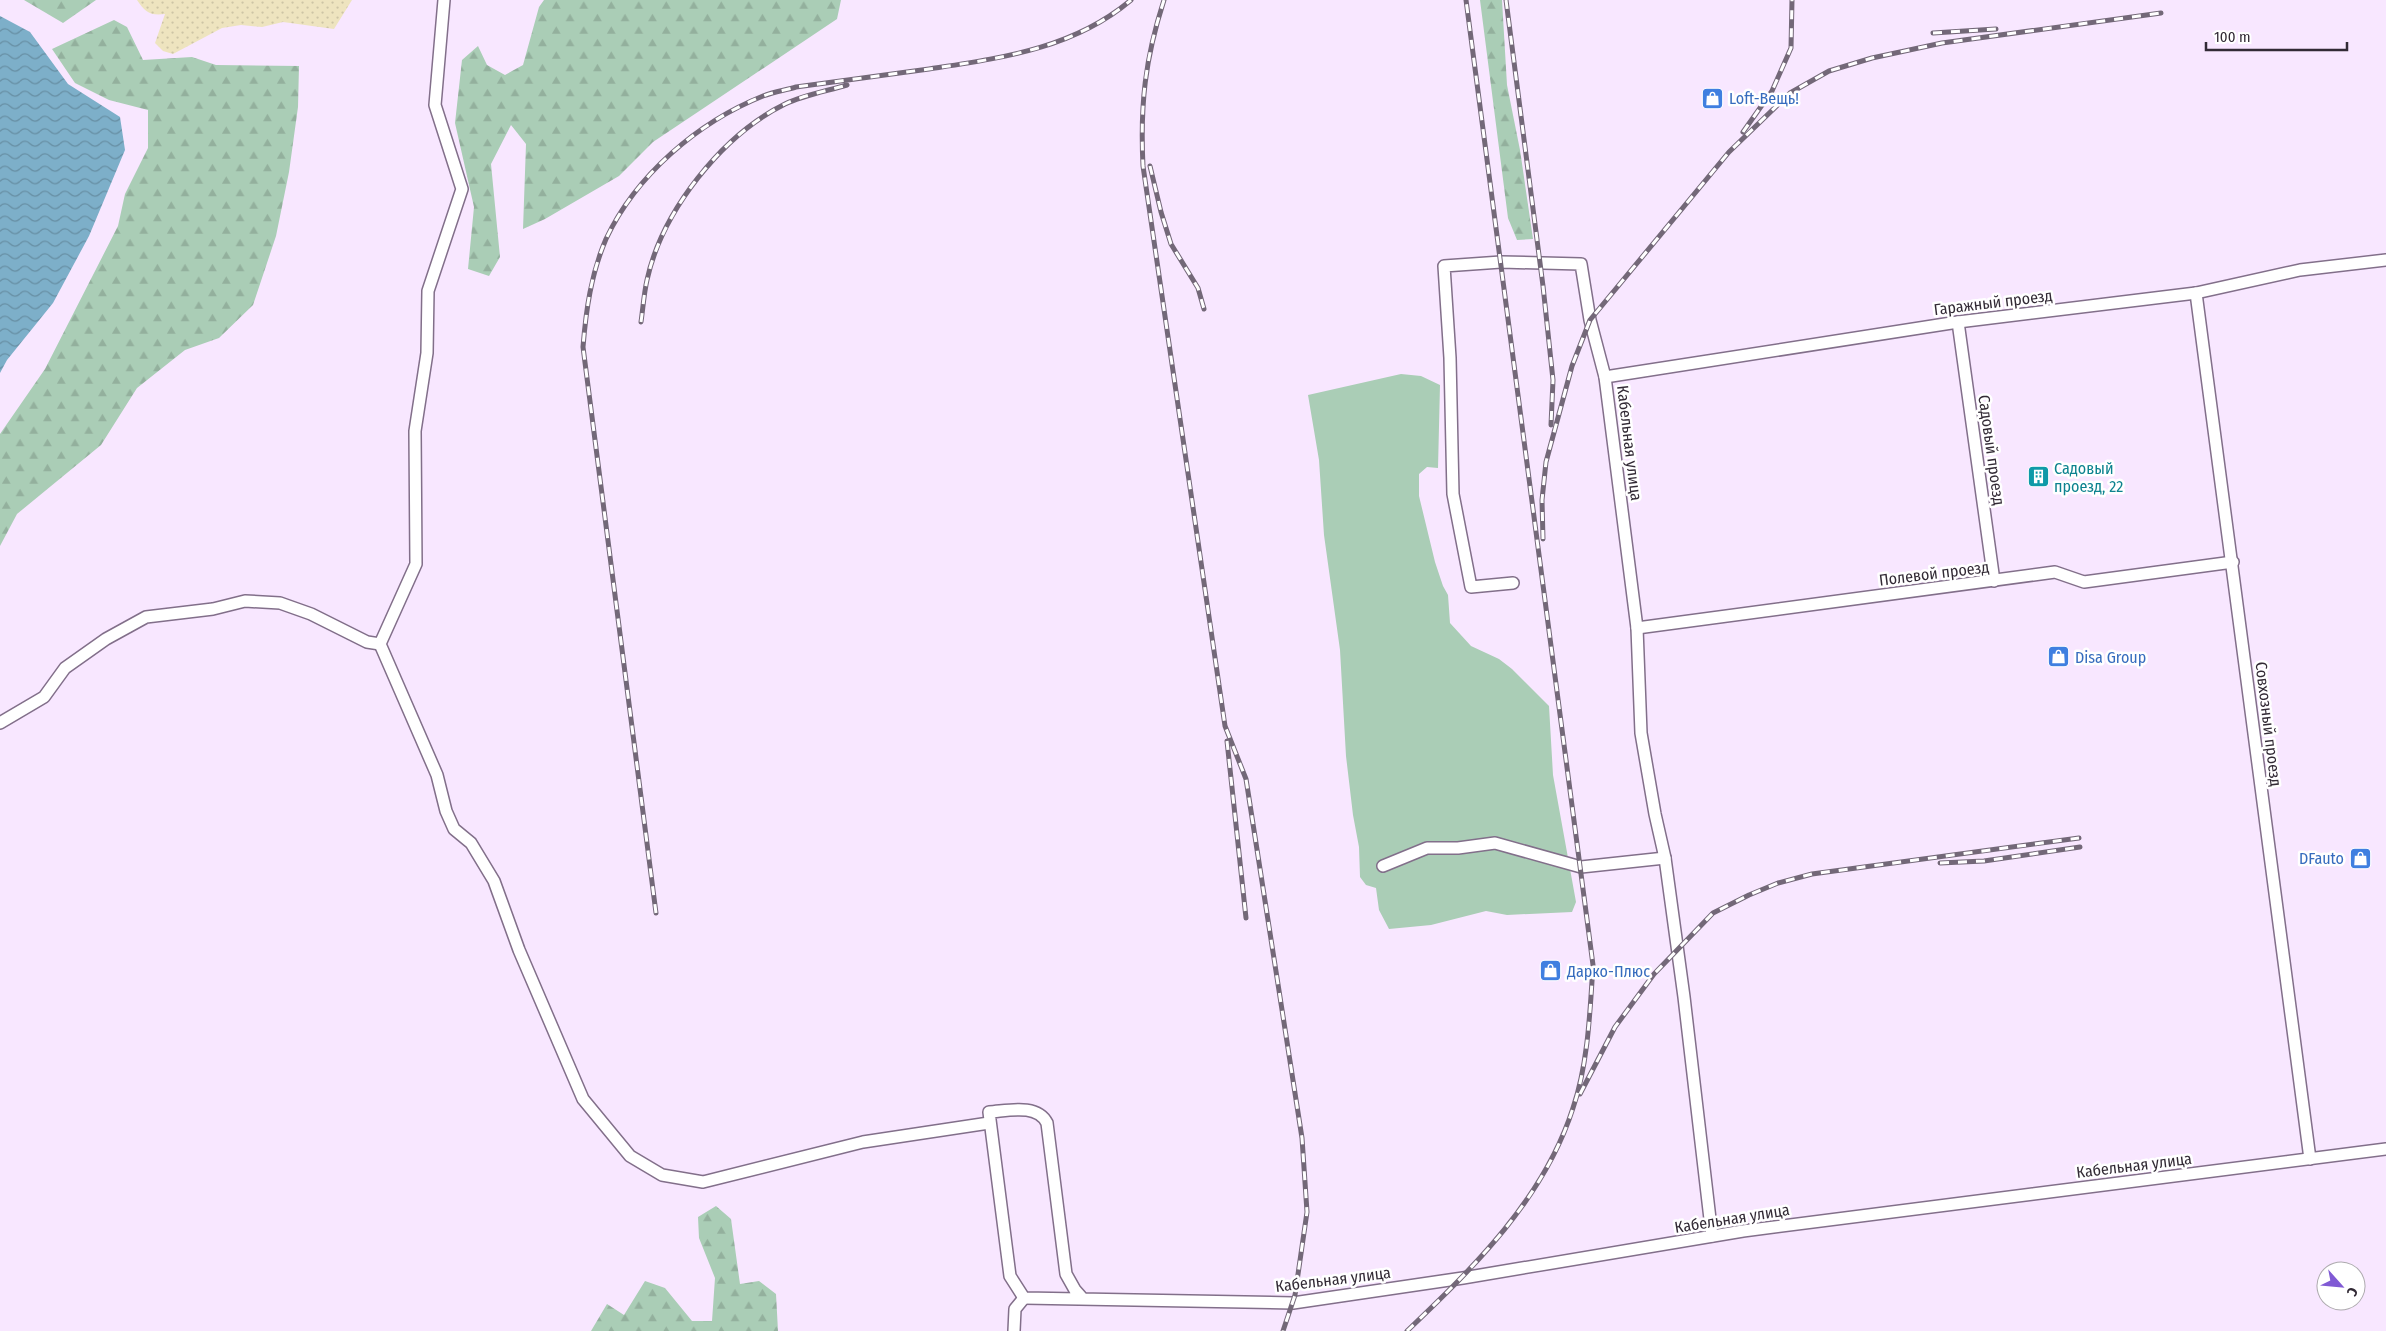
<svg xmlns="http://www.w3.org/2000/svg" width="2386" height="1331" viewBox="0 0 2386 1331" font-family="'Fira Sans Condensed',sans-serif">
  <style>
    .green { fill: #aacdb6 }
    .forest { fill: url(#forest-firs) }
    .sand { fill: url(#sand-dots) }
    .water { fill: url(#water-waves) }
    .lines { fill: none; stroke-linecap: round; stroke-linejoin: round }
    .minor-casing { stroke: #826f8a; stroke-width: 14 }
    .minor { stroke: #fff; stroke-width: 11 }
    .rail-casing { stroke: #736878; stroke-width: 5 }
    .rail { stroke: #fff; stroke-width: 3; stroke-dasharray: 9; stroke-linecap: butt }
    .labels { text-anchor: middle; stroke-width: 5; stroke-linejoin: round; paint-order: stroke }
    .shop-label { font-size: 16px; fill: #366cbe; stroke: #fff; text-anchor: start }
    .street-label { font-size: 16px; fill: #322a35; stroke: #fff }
    .culture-label { font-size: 16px; fill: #0d838f; stroke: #fff; text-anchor: start }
  </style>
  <defs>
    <pattern id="forest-firs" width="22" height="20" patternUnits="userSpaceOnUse" patternTransform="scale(1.25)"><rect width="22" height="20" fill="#aacdb6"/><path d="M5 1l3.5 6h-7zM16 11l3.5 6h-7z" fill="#93b09d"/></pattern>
    <pattern id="sand-dots" width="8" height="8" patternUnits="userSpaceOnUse" patternTransform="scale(1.25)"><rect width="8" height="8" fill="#eee4bf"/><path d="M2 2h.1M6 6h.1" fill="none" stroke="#cdc4a5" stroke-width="1.8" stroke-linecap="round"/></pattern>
    <pattern id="water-waves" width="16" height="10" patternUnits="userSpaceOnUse" patternTransform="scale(1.25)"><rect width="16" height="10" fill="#7dafc9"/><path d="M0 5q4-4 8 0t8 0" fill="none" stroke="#678fa4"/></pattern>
  </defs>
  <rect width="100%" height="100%" fill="#f8e7ff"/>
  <path class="green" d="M 1401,374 L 1421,376 L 1440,385 L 1438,468 L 1427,467 L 1419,474 L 1419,496 L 1435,562 L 1443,586 L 1448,595 L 1450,623 L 1471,646 L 1499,659 L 1512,669 L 1549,706 L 1553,775 L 1576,902 L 1572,912 L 1507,915 L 1486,911 L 1431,925 L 1389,929 L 1379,910 L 1376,888 L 1366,885 L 1360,877 L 1359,847 L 1353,815 L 1346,756 L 1340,650 L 1324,535 L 1319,460 L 1308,395 Z"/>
  <g class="forest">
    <path d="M 24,0 L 96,0 L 63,23 Z"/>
    <path d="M 544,0 L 841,0 L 837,19 L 653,142 L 619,176 L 545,219 L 523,229 L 526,144 L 511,125 L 491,164 L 500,257 L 489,276 L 468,269 L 474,207 L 455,123 L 462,60 L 478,46 L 487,65 L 505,75 L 523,65 L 539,7 Z"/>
    <path d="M 1480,0 L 1502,0 L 1507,85 L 1520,150 L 1533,239 L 1517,240 L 1508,218 Z"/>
    <path d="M 114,20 L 127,27 L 143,60 L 192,57 L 216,65 L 299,66 L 298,107 L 289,172 L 276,236 L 253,305 L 219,338 L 185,350 L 137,388 L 101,445 L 17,514 L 0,546 L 0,434 L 45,369 L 118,226 L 125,194 L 148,148 L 148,110 L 109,100 L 75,83 L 52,49 Z"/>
    <path d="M 716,1206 L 731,1219 L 740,1284 L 759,1281 L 776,1294 L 778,1331 L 591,1331 L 607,1304 L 624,1315 L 645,1281 L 665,1288 L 692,1321 L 712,1321 L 715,1278 L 699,1238 L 698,1217 Z"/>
  </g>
  <path class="sand" d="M 137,0 L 352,0 L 334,29 L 283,22 L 262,27 L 241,25 L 222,28 L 173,54 L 163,51 L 155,43 L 165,14 C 150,16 145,12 137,0 Z"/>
  <path class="water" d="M 0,16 L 30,32 L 68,84 L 120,117 L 125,150 L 89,236 L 53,303 L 7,360 L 0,373 Z"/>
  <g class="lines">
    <defs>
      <g id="minor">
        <path d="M 444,0 L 435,105 L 462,189 L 428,291 L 427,353 L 415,431 L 416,564 L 380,644 L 437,775 L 446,811 L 454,829 L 471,843 L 494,881 L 519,950 L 583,1099 L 630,1156 L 662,1175 L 703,1182 L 863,1142 L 989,1123"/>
        <path d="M 2196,293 C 2236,582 2272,871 2310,1159"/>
        <path d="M 1958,322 L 1994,581"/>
        <path d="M 1605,377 L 1958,322 L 2196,293 L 2300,270 L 2386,260"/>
        <path d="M 1513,583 L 1471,587 L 1453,494 L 1450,358 L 1444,266 L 1501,262 L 1581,264 L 1590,320 L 1605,377 L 1637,628 L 1641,733 L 1655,814 L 1665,858 L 1684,997 L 1712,1236"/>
        <path d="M 1637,628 L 2055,572 L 2084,582 L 2233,562"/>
        <path d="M 0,723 L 44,697 L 65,668 L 106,639 L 146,617 L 213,609 L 245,601 L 280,603 L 311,614 L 367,642 L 380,644"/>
        <path d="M 1383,866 L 1427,848 L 1458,848 L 1495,843 L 1581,867 L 1665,858"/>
        <path d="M 1083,1299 L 1075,1290 L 1066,1274 L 1047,1123 C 1037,1103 1007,1111 989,1112 L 1010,1276 L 1024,1298 L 1293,1303 L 1463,1278 L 1743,1231 L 2386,1149"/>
        <path d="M 1014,1331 L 1015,1309 L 1024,1298"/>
      </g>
    </defs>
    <use href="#minor" class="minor-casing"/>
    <use href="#minor" class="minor"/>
    <defs>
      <g id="rail">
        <path d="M 1164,0 C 1145,59 1140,105 1143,166 L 1225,726 L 1246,779 L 1302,1138 L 1307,1212 L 1295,1295 L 1283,1331"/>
        <path d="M 1506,0 L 1543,286 L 1553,380 L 1551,425"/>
        <path d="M 1933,33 L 1996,29"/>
        <path d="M 1743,132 L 1772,91 L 1791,48 L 1792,0"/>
        <path d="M 1150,166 L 1161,212 L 1171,244 L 1198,288 L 1204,309"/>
        <path d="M 641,322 C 643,308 644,293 647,280 C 662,211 722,135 785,104 C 804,95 827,91 847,85"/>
        <path d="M 1543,539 L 1542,500 L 1546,462 L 1572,366 L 1590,320 L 1729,152 L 1790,93 L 1829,71 L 1872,58 L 1942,43 L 2161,13"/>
        <path d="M 1227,741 L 1246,918"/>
        <path d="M 1940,863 L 1984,861 L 2080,847"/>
        <path d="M 656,913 L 583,347 C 586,310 591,274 606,239 C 636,175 698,122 763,96 C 774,92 786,90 796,87 C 840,81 885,75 929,69 C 1001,58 1073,49 1131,0"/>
        <path d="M 1580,1094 L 1615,1027 L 1654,974 L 1713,913 L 1749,895 L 1778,883 L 1812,874 L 2079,838"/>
        <path d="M 1407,1331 C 1474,1267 1544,1199 1573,1108 C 1588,1064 1590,1012 1593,965 L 1466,0"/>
      </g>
    </defs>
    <use href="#rail" class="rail-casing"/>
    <use href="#rail" class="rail"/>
  </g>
  <defs>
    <symbol id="shop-square" viewBox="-11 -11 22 22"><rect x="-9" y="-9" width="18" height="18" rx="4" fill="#3f7fe0" stroke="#fff"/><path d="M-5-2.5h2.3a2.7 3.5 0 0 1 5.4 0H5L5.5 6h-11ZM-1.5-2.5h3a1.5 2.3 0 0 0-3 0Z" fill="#fff"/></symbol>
    <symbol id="building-square" viewBox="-11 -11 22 22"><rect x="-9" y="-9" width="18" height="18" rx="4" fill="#0f9aa8" stroke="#fff"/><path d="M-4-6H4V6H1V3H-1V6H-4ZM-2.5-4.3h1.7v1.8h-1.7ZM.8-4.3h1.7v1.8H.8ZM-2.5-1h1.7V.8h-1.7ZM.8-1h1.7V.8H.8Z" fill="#fff"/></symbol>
  </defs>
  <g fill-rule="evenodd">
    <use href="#shop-square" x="1700" y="86" width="25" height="25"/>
    <use href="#building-square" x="2026" y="464" width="25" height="25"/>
    <use href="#shop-square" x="2046" y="644" width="25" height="25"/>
    <use href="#shop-square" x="2348" y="846" width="25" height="25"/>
    <use href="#shop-square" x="1538" y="958" width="25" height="25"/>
  </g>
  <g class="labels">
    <g class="shop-label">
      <text x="1729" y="104">Loft-Вещь!</text>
      <text x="2075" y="663">Disa Group</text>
      <text x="2344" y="864" text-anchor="end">DFauto</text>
      <text x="1567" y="977">Дарко-Плюс</text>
    </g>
    <g class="street-label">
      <text transform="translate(1993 302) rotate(-7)" y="6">Гаражный проезд</text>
      <text transform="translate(1630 443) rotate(83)" y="6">Кабельная улица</text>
      <text transform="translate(1992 450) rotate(82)" y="6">Садовый проезд</text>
      <text transform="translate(1934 573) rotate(-7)" y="6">Полевой проезд</text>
      <text transform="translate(2269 724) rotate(83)" y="6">Совхозный проезд</text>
      <text transform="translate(2134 1165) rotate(-7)" y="6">Кабельная улица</text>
      <text transform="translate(1732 1218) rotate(-9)" y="6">Кабельная улица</text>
      <text transform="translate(1333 1279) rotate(-7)" y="6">Кабельная улица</text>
    </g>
    <g class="culture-label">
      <text x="2054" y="474">Садовый<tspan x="2054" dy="18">проезд, 22</tspan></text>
    </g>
  </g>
  <g transform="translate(2341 1286) rotate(117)"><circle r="24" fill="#ffffff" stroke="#adaaae"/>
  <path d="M0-4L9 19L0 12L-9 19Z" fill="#805ad4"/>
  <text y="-8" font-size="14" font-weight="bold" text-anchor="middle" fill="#322a35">С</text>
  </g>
  <path d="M2206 42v8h141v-8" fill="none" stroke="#322a35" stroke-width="2.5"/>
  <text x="2214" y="42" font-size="15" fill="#322a35" stroke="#ffffff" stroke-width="4" paint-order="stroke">100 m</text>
</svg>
